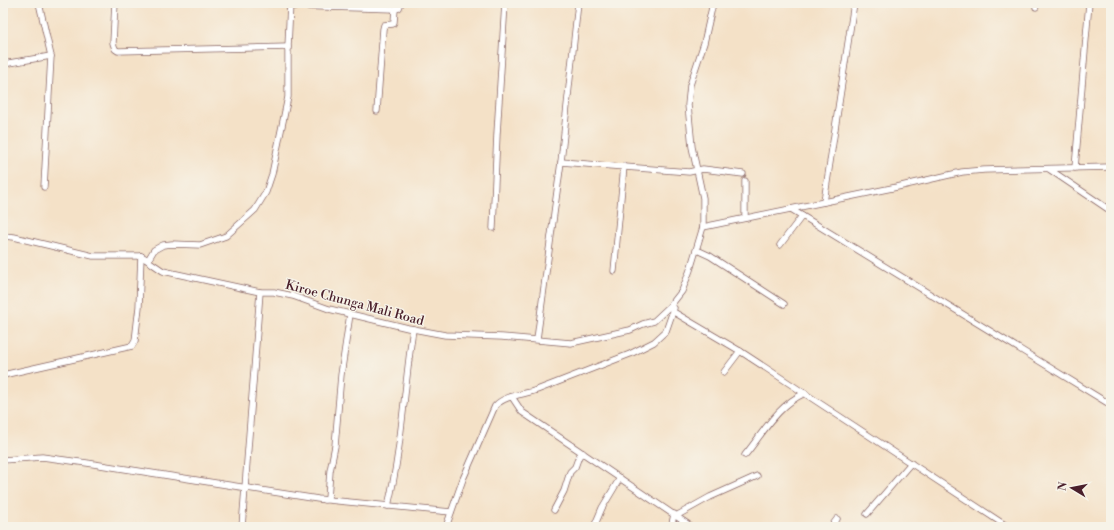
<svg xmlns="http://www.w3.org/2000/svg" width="1114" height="530" viewBox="0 0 1114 530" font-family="'Libre Bodoni',serif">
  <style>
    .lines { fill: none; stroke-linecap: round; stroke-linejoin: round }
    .minor-casing { stroke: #866362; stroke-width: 7 }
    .minor { stroke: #fff; stroke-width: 5.5 }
    .labels { text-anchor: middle; stroke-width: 3; stroke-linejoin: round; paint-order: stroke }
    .street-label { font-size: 13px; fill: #4a1f2b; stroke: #f7f3e8 }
  </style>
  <rect width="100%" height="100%" fill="#f7f3e8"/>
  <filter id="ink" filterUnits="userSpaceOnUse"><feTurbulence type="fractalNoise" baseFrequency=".025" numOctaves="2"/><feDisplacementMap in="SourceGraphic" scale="8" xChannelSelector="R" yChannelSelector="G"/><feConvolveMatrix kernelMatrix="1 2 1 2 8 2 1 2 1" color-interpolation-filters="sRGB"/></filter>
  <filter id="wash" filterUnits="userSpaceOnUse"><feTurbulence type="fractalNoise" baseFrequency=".012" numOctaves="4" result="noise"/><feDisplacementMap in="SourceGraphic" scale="16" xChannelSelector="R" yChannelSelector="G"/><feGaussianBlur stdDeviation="0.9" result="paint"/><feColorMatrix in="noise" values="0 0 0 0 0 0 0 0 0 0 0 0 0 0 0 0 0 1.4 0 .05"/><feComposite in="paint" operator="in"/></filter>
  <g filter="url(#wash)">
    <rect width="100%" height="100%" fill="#f4e1c7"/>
  </g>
  <g filter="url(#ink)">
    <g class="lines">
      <defs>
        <g id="minor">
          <path d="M 39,3 L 51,56 L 44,187"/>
          <path d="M 115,3 L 113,43 L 115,49 L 118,51 L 288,47"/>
          <path d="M 290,6 L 395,9 L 399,8 L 401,3"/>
          <path d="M 1036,7 L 1037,3"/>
          <path d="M 3,64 L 51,56"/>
          <path d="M 377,111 L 383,29 L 384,25 L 393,24 L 394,22 L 395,9"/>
          <path d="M 561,162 L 689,172 L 703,169 L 743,174"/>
          <path d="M 1075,168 L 1089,3"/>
          <path d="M 1049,169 L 1111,211"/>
          <path d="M 824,202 L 854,3"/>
          <path d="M 791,209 L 1111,405"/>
          <path d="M 745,218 L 745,181"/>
          <path d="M 703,227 L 897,187 L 962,172 L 984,170 L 1111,167"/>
          <path d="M 493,228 L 497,134 L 505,3"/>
          <path d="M 3,236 L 14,237 L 93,256 L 141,256 L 148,260 L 154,250 L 163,245 L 172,244 L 200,245 L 226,236 L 255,210 L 266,192 L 272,174 L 288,97 L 288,47 L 290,3"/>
          <path d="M 780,245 L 802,216"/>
          <path d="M 697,250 L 710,256 L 784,304"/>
          <path d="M 141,256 L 163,271 L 260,292 L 274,292 L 293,296 L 329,309 L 408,328 L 445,335 L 502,337 L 571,343 L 630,330 L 643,324 L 654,321 L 671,305 L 682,291 L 690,270 L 703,227 L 703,198 L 692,147 L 688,105 L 690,85 L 704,43 L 713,3"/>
          <path d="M 614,271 L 624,166"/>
          <path d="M 672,311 L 740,351 L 1008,527"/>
          <path d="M 537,339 L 561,162 L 578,3"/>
          <path d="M 724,372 L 740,351"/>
          <path d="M 3,375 L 132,346 L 135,341 L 139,307 L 141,256"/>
          <path d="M 512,397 L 522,412 L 692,527"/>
          <path d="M 745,455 C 763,433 778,405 805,393"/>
          <path d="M 3,460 L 42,457 L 87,463 L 318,499 L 451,512"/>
          <path d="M 324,500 L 328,499 L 330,471 L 335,446 L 341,375 L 350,314"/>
          <path d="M 388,506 C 402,448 404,388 413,329"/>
          <path d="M 554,510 L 564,491 L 570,472 L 575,467 L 579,456 L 583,453"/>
          <path d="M 867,514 L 911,463"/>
          <path d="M 676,516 L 710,497 L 757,476"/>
          <path d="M 242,527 L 260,292"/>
          <path d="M 446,527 L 463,479 L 495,406 C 505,395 523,395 537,390 L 630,354 L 654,342 L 666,331 L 674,308"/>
          <path d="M 594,527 L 602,508 L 620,478"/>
          <path d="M 670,527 L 672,524 L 674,514"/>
          <path d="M 831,527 L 837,519"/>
        </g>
      </defs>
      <use href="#minor" class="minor-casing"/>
      <use href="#minor" class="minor"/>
    </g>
  </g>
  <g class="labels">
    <g class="street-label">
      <text transform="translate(355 302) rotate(15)" y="5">Kiroe Chunga Mali Road</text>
    </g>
  </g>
  <rect width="1114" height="530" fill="none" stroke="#f7f3e8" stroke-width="16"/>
  <g transform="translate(1072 488) rotate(280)" stroke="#f7f3e8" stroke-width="3" paint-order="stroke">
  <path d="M0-3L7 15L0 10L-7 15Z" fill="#4a1f2b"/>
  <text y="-6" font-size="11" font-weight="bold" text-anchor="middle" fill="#4a1f2b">N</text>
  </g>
</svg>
